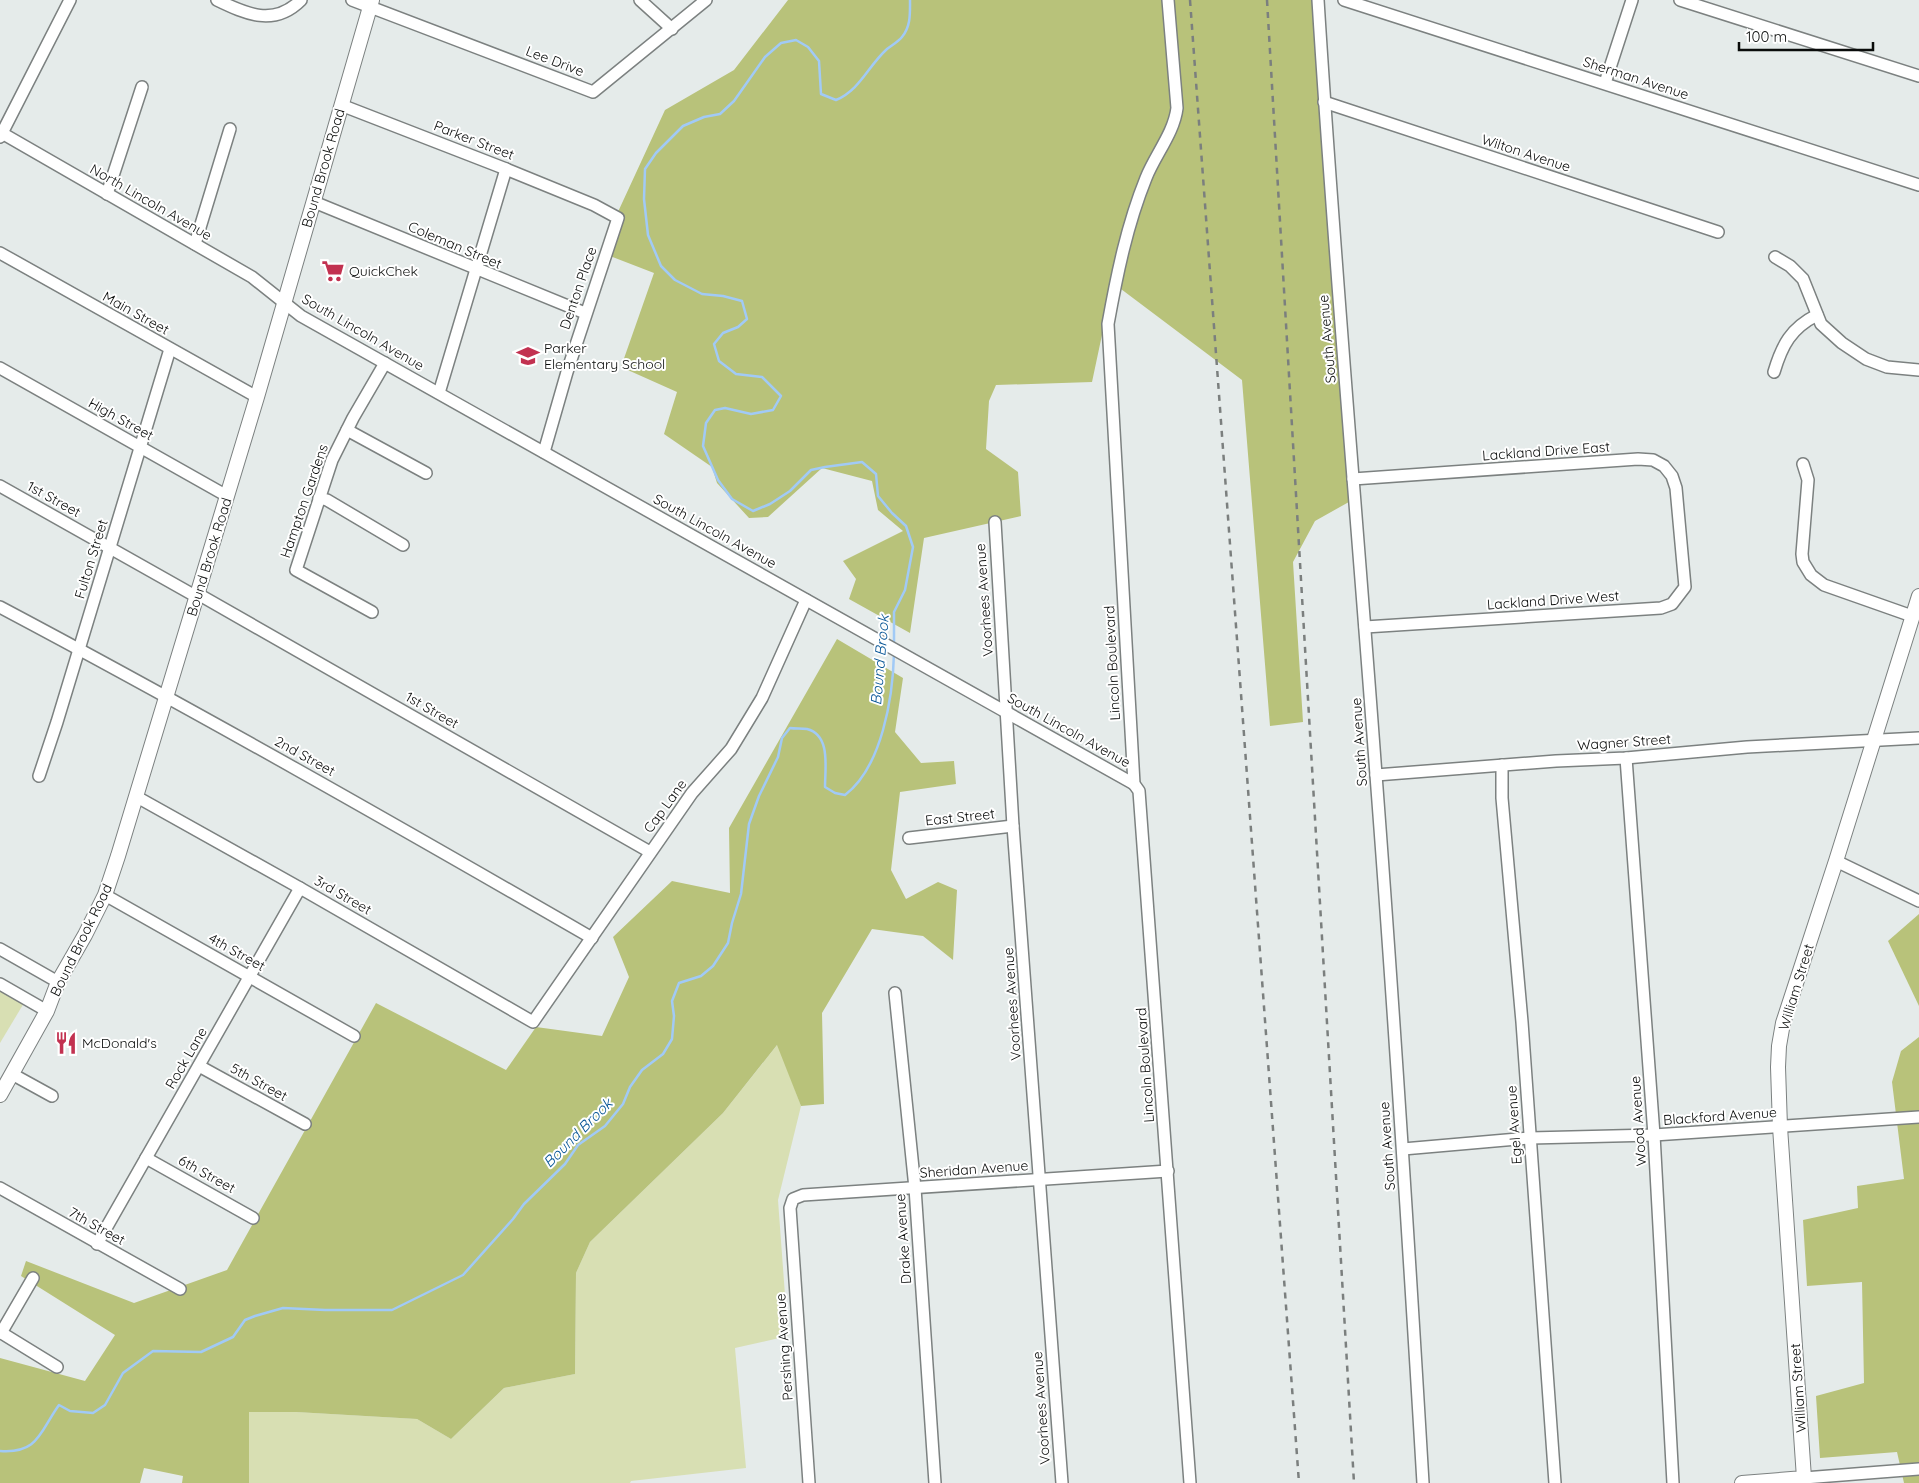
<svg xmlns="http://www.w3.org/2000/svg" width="1919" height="1483" viewBox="0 0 1919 1483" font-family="Quicksand,sans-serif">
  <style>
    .green { fill: #d8dfb3 }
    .forest { fill: #b8c27a }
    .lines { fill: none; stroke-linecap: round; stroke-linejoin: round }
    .stream { stroke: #a1caf6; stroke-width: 2.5 }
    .minor-casing { stroke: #7c8180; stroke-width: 14 }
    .major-casing { stroke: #7c8180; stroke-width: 16 }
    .minor { stroke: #fff; stroke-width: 11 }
    .major { stroke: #fff; stroke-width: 14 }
    .rail { stroke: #7b7f7e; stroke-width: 2.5; stroke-dasharray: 6 6; stroke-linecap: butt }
    .labels { text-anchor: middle; stroke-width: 4; stroke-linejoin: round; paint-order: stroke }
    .street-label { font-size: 14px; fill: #0a0c0b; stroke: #fff }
    .poi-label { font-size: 14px; fill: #0a0c0b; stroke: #fff; text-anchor: start }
    .water-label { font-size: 15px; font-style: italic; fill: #075596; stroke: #fff }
  </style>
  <rect width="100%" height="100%" fill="#e5ebea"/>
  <g class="green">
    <path d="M 0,990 L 24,1003 L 0,1043 Z"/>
    <path d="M 778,1044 L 801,1106 L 778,1200 L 788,1336 L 735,1348 L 746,1468 L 631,1481 L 630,1483 L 249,1483 L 248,1412 L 296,1412 L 417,1419 L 451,1439 L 504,1388 L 575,1374 L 576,1273 L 590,1242 L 723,1113 Z"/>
  </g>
  <g class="forest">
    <path d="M 788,0 L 1320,0 L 1356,498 L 1315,521 L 1293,562 L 1303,722 L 1270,726 L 1242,380 L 1113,283 L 1092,382 L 996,385 L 989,401 L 986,449 L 1018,472 L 1021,516 L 924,538 L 910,633 L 849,599 L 856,579 L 843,561 L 903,531 L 878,510 L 872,481 L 822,468 L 768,517 L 749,518 L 717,483 L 712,467 L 664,434 L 677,392 L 621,367 L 654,273 L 610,256 L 611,227 L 665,110 L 734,70 Z"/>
    <path d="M 837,639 L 903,678 L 895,732 L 921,763 L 954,761 L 956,784 L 900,792 L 891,870 L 906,899 L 938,882 L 957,890 L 953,960 L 923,936 L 872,929 L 822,1013 L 824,1104 L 801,1106 L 777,1045 L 723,1113 L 590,1242 L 576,1273 L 575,1374 L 504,1388 L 451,1439 L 417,1419 L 296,1412 L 249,1412 L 249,1483 L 182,1483 L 183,1476 L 144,1468 L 140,1483 L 0,1483 L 0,1358 L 85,1381 L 115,1335 L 21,1276 L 26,1261 L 134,1303 L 227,1270 L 376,1003 L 506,1070 L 536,1027 L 602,1036 L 629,977 L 613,937 L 672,881 L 730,893 L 729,828 Z"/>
    <path d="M 1919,914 L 1919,1006 L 1888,941 Z"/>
    <path d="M 1919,1037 L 1919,1483 L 1904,1483 L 1897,1452 L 1820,1458 L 1816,1396 L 1864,1383 L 1862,1282 L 1807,1286 L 1803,1220 L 1858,1208 L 1857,1186 L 1904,1179 L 1892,1082 L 1901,1051 Z"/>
  </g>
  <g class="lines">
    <g class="stream">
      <path d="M 894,645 L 894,612 L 905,590 L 913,547 L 906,526 L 892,513 L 878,496 L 876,474 L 862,462 L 825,467 L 811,470 L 790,491 L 770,504 L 753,511 L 732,499 L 718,480 L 703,446 L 706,423 L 715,410 L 725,408 L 751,414 L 773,410 L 781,396 L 762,377 L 736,374 L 719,361 L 714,344 L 723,333 L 738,327 L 747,319 L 742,301 L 723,296 L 702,294 L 675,280 L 661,266 L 648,235 L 644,199 L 645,169 L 656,153 L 683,126 L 704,117 L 720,114 L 734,101 L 765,57 L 781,43 L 796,40 L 808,47 L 819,61 L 821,94 L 836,100 C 860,90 868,66 887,49 C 892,45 898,42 902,37 C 911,26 910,13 910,0"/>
      <path d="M 0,1451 C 39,1454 40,1431 59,1405 L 70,1411 L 93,1413 L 105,1405 L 123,1373 L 153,1351 L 201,1352 L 233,1337 L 245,1320 L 255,1316 L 283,1308 L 325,1310 L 392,1310 L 463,1275 L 513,1219 L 524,1204 L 565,1164 L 578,1145 L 605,1126 L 623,1104 L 630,1087 L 642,1070 L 663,1054 L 672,1039 L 674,1016 L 672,1001 L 679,983 L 701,976 L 713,966 L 728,943 L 732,923 L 741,894 L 749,824 L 759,796 L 778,757 L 782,738 L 790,728 C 795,729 802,728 807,729 C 831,735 825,768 825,787 L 835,793 L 845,795 C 882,767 893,697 894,653"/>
    </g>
    <defs>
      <g id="minor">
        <path d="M 217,0 C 246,14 274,27 301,0"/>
        <path d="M 352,0 L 593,92 L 706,0"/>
        <path d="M 640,0 L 672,29"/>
        <path d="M 1168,0 L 1177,108 C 1174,133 1155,155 1146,178 C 1127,225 1117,274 1108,324 L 1134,784 L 1139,791 L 1190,1483"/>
        <path d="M 1318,0 C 1334,259 1357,517 1376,775 C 1394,1011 1409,1247 1423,1483"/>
        <path d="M 1344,0 L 1919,185"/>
        <path d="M 1680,0 L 1919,76"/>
        <path d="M 1605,83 L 1632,0"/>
        <path d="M 1324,102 L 1718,232"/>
        <path d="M 341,105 L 506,169 L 594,205 L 618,218 L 567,372 L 544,452"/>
        <path d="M 0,132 L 252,277 L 301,316 L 1134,784"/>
        <path d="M 0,137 L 70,0"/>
        <path d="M 107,194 L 142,87"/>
        <path d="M 314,202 L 585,313"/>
        <path d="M 195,244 L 230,129"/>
        <path d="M 0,253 L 257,397"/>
        <path d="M 1775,257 L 1790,266 L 1803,279 L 1821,324 L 1842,343 L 1866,359 L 1887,367 L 1919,370"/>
        <path d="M 0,368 L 227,496"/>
        <path d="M 1774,372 C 1782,345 1791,328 1817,315"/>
        <path d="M 439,393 L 506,169"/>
        <path d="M 347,430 L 426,473"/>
        <path d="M 1803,464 L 1808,480 L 1802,554 L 1803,562 L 1811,575 L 1824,585 L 1912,616"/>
        <path d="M 1353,479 L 1638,459 L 1653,460 L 1664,466 L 1672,476 L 1676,488 L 1685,587 L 1672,604 L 1661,608 L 1365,627"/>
        <path d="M 0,486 L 197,597"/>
        <path d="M 319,498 L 327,500 L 403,545"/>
        <path d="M 995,522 L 1013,826 L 1062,1483"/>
        <path d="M 198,594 L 650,852"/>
        <path d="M 0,607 C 200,713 396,825 592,938"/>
        <path d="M 372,612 L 296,570 L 332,460 L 353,418 L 385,363"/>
        <path d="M 1626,758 L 1654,1135 L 1673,1483"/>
        <path d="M 1502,765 L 1502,798 L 1522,1022 L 1555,1483"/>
        <path d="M 1376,775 L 1556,761 L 1626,758 L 1747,747 L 1919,738"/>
        <path d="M 39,776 L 57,722 L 170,349"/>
        <path d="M 137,797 L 300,888 L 533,1022 L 692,793 L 731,749 L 762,698 L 806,600"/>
        <path d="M 909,838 L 1013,826"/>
        <path d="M 1836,861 L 1919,901"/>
        <path d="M 105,895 L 354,1036"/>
        <path d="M 0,949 L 58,982"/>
        <path d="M 0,984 L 47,1011"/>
        <path d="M 895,993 L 915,1188 L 935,1483"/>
        <path d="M 199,1066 L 305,1124"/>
        <path d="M 12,1074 L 52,1096"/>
        <path d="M 1403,1149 L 1530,1138 L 1654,1135 L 1919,1117"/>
        <path d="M 146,1158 L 253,1218"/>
        <path d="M 0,1188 L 180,1289"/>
        <path d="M 97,1244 L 300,888"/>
        <path d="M 0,1332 L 57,1367"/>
        <path d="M 1,1333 L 33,1278"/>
        <path d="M 809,1483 L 790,1208 L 793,1199 L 803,1195 L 1168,1171"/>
        <path d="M 1805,1483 L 1804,1478 L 1919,1469"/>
      </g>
      <g id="major">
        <path d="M 0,1095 L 47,1011 L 58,982 L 85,935 L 105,895 L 118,856 L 257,397 L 372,0"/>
        <path d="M 1742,1483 L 1804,1478 L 1780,1127 L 1778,1067 L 1779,1046 L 1783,1023 L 1836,861 L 1919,596"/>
      </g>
    </defs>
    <use href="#minor" class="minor-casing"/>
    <use href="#major" class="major-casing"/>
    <use href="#minor" class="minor"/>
    <use href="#major" class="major"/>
    <g class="rail">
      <path d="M 1190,0 L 1299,1483"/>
      <path d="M 1267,0 L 1354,1483"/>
    </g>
  </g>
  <defs>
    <symbol id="supermarket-bare" viewBox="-9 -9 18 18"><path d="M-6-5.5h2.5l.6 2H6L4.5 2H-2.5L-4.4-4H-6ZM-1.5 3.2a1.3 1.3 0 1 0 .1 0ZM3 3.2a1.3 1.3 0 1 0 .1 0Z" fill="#c23150" stroke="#fff" stroke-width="2.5" paint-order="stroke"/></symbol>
    <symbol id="school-bare" viewBox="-9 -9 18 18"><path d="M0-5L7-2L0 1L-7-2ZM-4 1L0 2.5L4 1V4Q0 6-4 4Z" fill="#c23150" stroke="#fff" stroke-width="2.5" paint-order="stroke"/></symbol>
    <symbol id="restaurant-bare" viewBox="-9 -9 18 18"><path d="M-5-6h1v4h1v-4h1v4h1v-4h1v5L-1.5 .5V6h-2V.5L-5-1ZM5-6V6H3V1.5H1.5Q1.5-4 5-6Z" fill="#c23150" stroke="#fff" stroke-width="2.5" paint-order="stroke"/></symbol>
  </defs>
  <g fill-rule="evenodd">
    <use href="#supermarket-bare" x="317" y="255" width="32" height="32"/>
    <use href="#school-bare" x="512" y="340" width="32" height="32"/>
    <use href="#restaurant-bare" x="50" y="1027" width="32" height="32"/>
  </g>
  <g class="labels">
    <g class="street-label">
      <text transform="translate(555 61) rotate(21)" y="5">Lee Drive</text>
      <text transform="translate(1636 78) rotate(18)" y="5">Sherman Avenue</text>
      <text transform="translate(474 140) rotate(21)" y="5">Parker Street</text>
      <text transform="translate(1526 153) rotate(18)" y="5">Wilton Avenue</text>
      <text transform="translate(323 168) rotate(-74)" y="5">Bound Brook Road</text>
      <text transform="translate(151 202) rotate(30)" y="5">North Lincoln Avenue</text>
      <text transform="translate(455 245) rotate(23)" y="5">Coleman Street</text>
      <text transform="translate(578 288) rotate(-71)" y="5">Denton Place</text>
      <text transform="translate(136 313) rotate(29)" y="5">Main Street</text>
      <text transform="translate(363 332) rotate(30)" y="5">South Lincoln Avenue</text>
      <text transform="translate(1327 339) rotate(-95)" y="5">South Avenue</text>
      <text transform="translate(121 419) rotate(29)" y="5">High Street</text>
      <text transform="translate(1546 451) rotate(-4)" y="5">Lackland Drive East</text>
      <text transform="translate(54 499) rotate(29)" y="5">1st Street</text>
      <text transform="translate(304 501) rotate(-71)" y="5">Hampton Gardens</text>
      <text transform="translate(715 531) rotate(29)" y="5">South Lincoln Avenue</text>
      <text transform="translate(209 557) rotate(-73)" y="5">Bound Brook Road</text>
      <text transform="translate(91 559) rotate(-73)" y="5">Fulton Street</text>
      <text transform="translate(984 600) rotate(-94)" y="5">Voorhees Avenue</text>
      <text transform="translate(1553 600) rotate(-4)" y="5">Lackland Drive West</text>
      <text transform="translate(1112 663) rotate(-93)" y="5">Lincoln Boulevard</text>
      <text transform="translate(432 710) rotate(30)" y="5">1st Street</text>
      <text transform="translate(1069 730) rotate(29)" y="5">South Lincoln Avenue</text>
      <text transform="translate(1359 742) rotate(-94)" y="5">South Avenue</text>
      <text transform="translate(1624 742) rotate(-4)" y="5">Wagner Street</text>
      <text transform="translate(305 756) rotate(29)" y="5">2nd Street</text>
      <text transform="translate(665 806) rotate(-54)" y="5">Cap Lane</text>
      <text transform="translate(960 817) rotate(-6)" y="5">East Street</text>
      <text transform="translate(343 895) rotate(30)" y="5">3rd Street</text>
      <text transform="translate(81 940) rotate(-64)" y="5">Bound Brook Road</text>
      <text transform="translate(237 952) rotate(29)" y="5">4th Street</text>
      <text transform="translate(1796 987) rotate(-73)" y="5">William Street</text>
      <text transform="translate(1012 1004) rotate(-94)" y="5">Voorhees Avenue</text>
      <text transform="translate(186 1058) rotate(-60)" y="5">Rock Lane</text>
      <text transform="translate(1145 1065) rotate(-94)" y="5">Lincoln Boulevard</text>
      <text transform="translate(259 1082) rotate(29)" y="5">5th Street</text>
      <text transform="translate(1720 1116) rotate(-4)" y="5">Blackford Avenue</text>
      <text transform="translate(1638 1121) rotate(-94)" y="5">Wood Avenue</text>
      <text transform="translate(1514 1125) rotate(-94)" y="5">Egel Avenue</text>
      <text transform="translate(1387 1146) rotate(-94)" y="5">South Avenue</text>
      <text transform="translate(974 1169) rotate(-4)" y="5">Sheridan Avenue</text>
      <text transform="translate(207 1174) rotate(29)" y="5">6th Street</text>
      <text transform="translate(97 1226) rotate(29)" y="5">7th Street</text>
      <text transform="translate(903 1239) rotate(-94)" y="5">Drake Avenue</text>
      <text transform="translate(784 1347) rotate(-94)" y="5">Pershing Avenue</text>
      <text transform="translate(1798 1388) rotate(-94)" y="5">William Street</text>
      <text transform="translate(1041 1408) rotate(-94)" y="5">Voorhees Avenue</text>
    </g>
    <g class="poi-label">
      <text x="349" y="276">QuickChek</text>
      <text x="544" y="353">Parker<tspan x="544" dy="16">Elementary School</tspan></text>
      <text x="82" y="1048">McDonald's</text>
    </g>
    <g class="water-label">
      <text transform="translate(880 660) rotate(-85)" y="5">Bound Brook</text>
      <text transform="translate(578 1133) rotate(-45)" y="5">Bound Brook</text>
    </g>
  </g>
  <path d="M1739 42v8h134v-8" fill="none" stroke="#0a0c0b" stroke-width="2.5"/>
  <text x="1746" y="42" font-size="15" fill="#0a0c0b" stroke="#ffffff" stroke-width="4" paint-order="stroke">100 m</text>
</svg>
